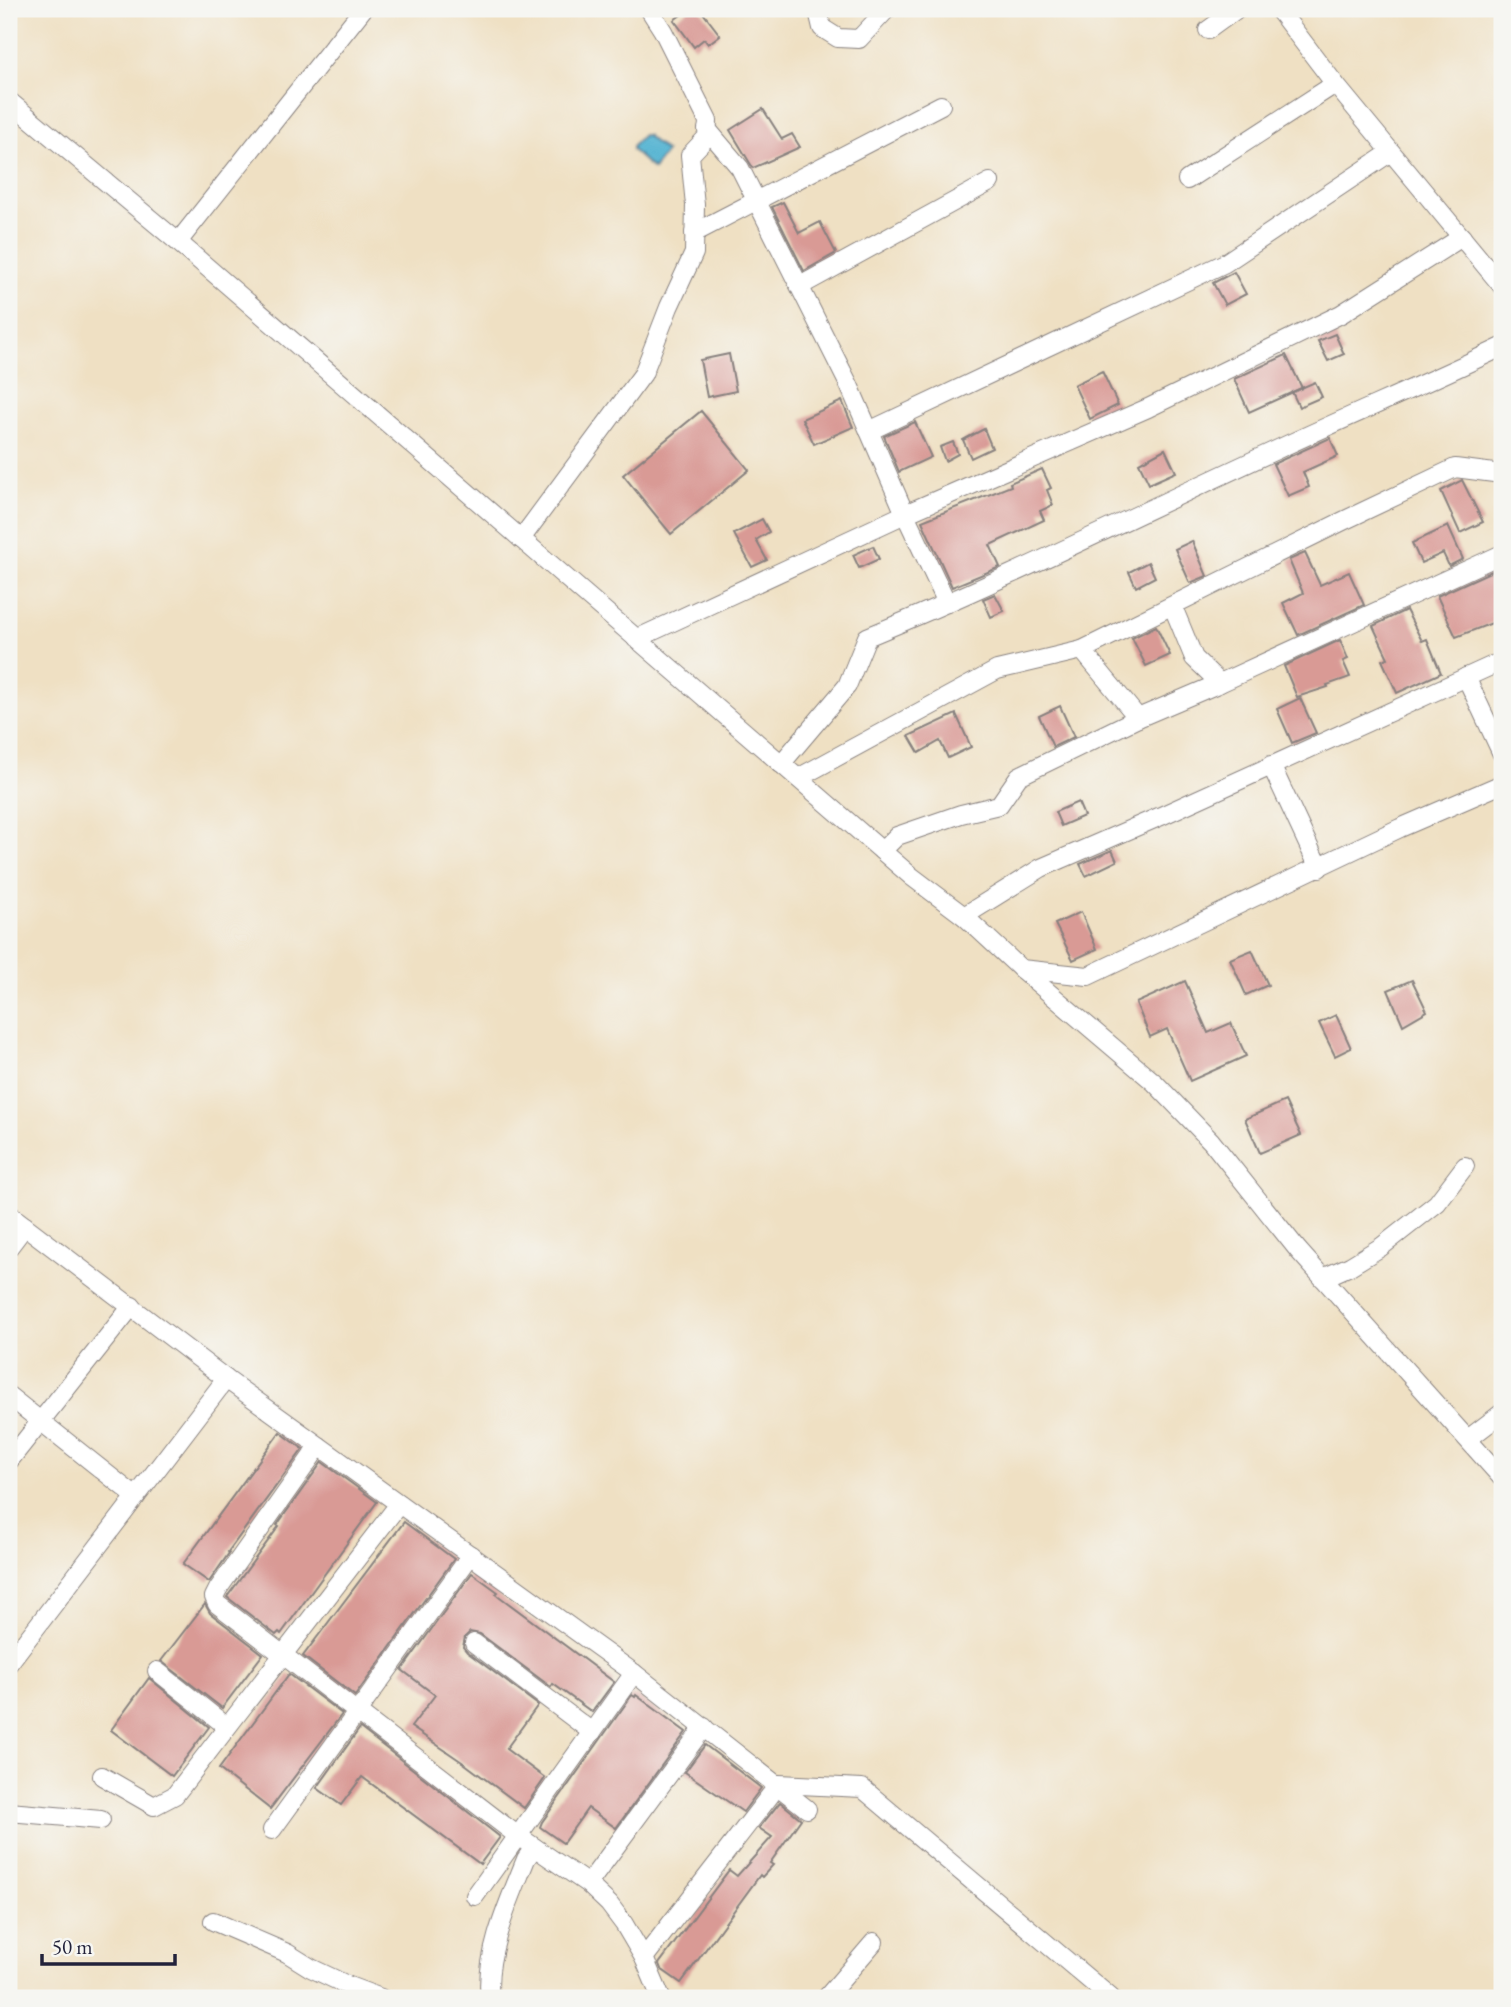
<svg xmlns="http://www.w3.org/2000/svg" width="1511" height="2007" viewBox="0 0 1511 2007" font-family="'EB Garamond',serif">
  <style>
    .water { fill: #54b4d2; stroke: #3b6b86; stroke-width: 2 }
    .building { fill: #d99a95 }
    .lines { fill: none; stroke-linecap: round; stroke-linejoin: round }
    .street-casing { stroke: #88817f; stroke-width: 20 }
    .street { stroke: #fff; stroke-width: 18 }
  </style>
  <rect width="100%" height="100%" fill="#f6f6f2"/>
  <filter id="ink" filterUnits="userSpaceOnUse"><feTurbulence type="fractalNoise" baseFrequency=".0143" numOctaves="2"/><feDisplacementMap in="SourceGraphic" scale="14" xChannelSelector="R" yChannelSelector="G"/><feConvolveMatrix kernelMatrix="1 2 1 2 8 2 1 2 1" color-interpolation-filters="sRGB"/></filter>
  <filter id="wash" filterUnits="userSpaceOnUse"><feTurbulence type="fractalNoise" baseFrequency=".00686" numOctaves="4" result="noise"/><feDisplacementMap in="SourceGraphic" scale="28" xChannelSelector="R" yChannelSelector="G"/><feGaussianBlur stdDeviation="1.57" result="paint"/><feColorMatrix in="noise" values="0 0 0 0 0 0 0 0 0 0 0 0 0 0 0 0 0 1.4 0 .05"/><feComposite in="paint" operator="in"/></filter>
  <g filter="url(#wash)">
    <rect width="100%" height="100%" fill="#efe0c3"/>
    <path class="water" d="M 643,135 L 646,135 L 666,152 L 653,169 L 632,150 L 632,146 Z"/>
    <g id="blocks">
      <g class="building">
        <path d="M 689,9 L 700,9 L 720,35 L 708,44 L 704,39 L 694,47 L 674,20 Z"/>
        <path d="M 763,109 L 782,139 L 792,134 L 800,147 L 753,168 L 730,130 Z"/>
        <path d="M 783,202 L 799,233 L 820,222 L 836,253 L 804,271 L 772,207 Z"/>
        <path d="M 1234,272 L 1246,294 L 1225,305 L 1213,283 Z"/>
        <path d="M 1335,334 L 1344,354 L 1328,361 L 1318,341 Z"/>
        <path d="M 729,354 L 736,391 L 707,397 L 700,360 Z"/>
        <path d="M 1286,355 L 1302,388 L 1249,412 L 1234,379 Z"/>
        <path d="M 1102,371 L 1118,405 L 1090,419 L 1074,385 Z"/>
        <path d="M 1315,382 L 1322,397 L 1299,407 L 1292,392 Z"/>
        <path d="M 842,401 L 853,427 L 814,444 L 802,419 Z"/>
        <path d="M 701,411 L 749,470 L 671,534 L 623,475 Z"/>
        <path d="M 915,422 L 931,457 L 899,472 L 884,436 Z"/>
        <path d="M 984,429 L 992,448 L 971,458 L 963,440 Z"/>
        <path d="M 1330,438 L 1338,456 L 1303,472 L 1309,487 L 1288,496 L 1273,464 Z"/>
        <path d="M 953,442 L 958,454 L 945,461 L 940,447 Z"/>
        <path d="M 1165,449 L 1176,472 L 1149,484 L 1139,463 Z"/>
        <path d="M 1042,469 L 1051,488 L 1047,490 L 1053,505 L 1040,511 L 1044,520 L 990,545 L 1000,567 L 952,587 L 922,521 L 1011,486 L 1010,483 Z"/>
        <path d="M 1462,480 L 1483,522 L 1460,533 L 1441,491 Z"/>
        <path d="M 762,519 L 769,532 L 756,540 L 767,560 L 752,567 L 734,534 Z"/>
        <path d="M 1448,526 L 1463,559 L 1449,566 L 1443,553 L 1421,563 L 1412,543 Z"/>
        <path d="M 1192,541 L 1207,576 L 1190,583 L 1175,549 Z"/>
        <path d="M 873,546 L 879,559 L 859,568 L 853,555 Z"/>
        <path d="M 1305,553 L 1320,585 L 1349,572 L 1364,605 L 1298,635 L 1283,603 L 1303,593 L 1289,560 Z"/>
        <path d="M 1148,562 L 1155,577 L 1136,587 L 1129,572 Z"/>
        <path d="M 1492,571 L 1499,587 L 1493,590 L 1501,606 L 1495,609 L 1500,620 L 1456,637 L 1437,596 Z"/>
        <path d="M 995,594 L 1004,611 L 991,617 L 983,599 Z"/>
        <path d="M 1406,610 L 1422,641 L 1427,639 L 1441,673 L 1397,693 L 1382,660 L 1388,658 L 1373,626 Z"/>
        <path d="M 1156,626 L 1170,655 L 1146,666 L 1132,638 Z"/>
        <path d="M 1340,640 L 1348,659 L 1343,661 L 1350,677 L 1327,685 L 1328,687 L 1297,697 L 1284,666 Z"/>
        <path d="M 1300,698 L 1316,733 L 1292,743 L 1277,709 Z"/>
        <path d="M 1060,706 L 1074,737 L 1053,747 L 1039,716 Z"/>
        <path d="M 956,714 L 971,747 L 948,758 L 940,741 L 919,753 L 909,736 Z"/>
        <path d="M 1078,802 L 1084,816 L 1061,826 L 1055,812 Z"/>
        <path d="M 1112,850 L 1117,861 L 1086,876 L 1080,864 Z"/>
        <path d="M 1081,912 L 1097,949 L 1073,960 L 1055,924 Z"/>
        <path d="M 1252,950 L 1268,985 L 1246,995 L 1230,959 Z"/>
        <path d="M 1412,980 L 1427,1011 L 1403,1025 L 1388,990 Z"/>
        <path d="M 1185,981 L 1208,1033 L 1231,1023 L 1246,1056 L 1190,1081 L 1167,1029 L 1150,1037 L 1136,1003 Z"/>
        <path d="M 1336,1015 L 1351,1048 L 1335,1056 L 1319,1023 Z"/>
        <path d="M 1285,1101 L 1301,1135 L 1260,1153 L 1245,1119 Z"/>
        <path d="M 280,1432 L 303,1449 L 228,1552 L 229,1553 L 209,1582 L 183,1564 Z"/>
        <path d="M 322,1462 L 377,1502 L 281,1634 L 279,1632 L 276,1635 L 227,1597 L 279,1526 L 277,1525 Z"/>
        <path d="M 404,1522 L 454,1559 L 355,1696 L 303,1656 Z"/>
        <path d="M 472,1573 L 498,1592 L 496,1594 L 614,1682 L 592,1712 L 553,1684 L 551,1687 L 480,1634 L 470,1632 L 465,1637 L 463,1647 L 467,1652 L 538,1705 L 506,1749 L 545,1778 L 524,1808 L 465,1764 L 411,1727 L 435,1695 L 402,1670 Z"/>
        <path d="M 205,1604 L 210,1613 L 263,1654 L 222,1708 L 161,1661 Z"/>
        <path d="M 289,1674 L 342,1714 L 270,1809 L 219,1769 Z"/>
        <path d="M 149,1678 L 209,1727 L 172,1776 L 111,1730 Z"/>
        <path d="M 632,1695 L 635,1697 L 636,1695 L 686,1732 L 616,1828 L 588,1808 L 563,1843 L 540,1827 L 542,1822 Z"/>
        <path d="M 360,1728 L 500,1837 L 480,1864 L 362,1777 L 341,1805 L 317,1788 Z"/>
        <path d="M 705,1745 L 761,1788 L 743,1812 L 685,1772 Z"/>
        <path d="M 780,1802 L 801,1819 L 770,1863 L 773,1865 L 762,1877 L 760,1875 L 681,1983 L 661,1969 L 659,1964 L 729,1870 L 737,1876 L 772,1837 L 759,1828 Z"/>
      </g>
    </g>
  </g>
  <g filter="url(#ink)">
    <use href="#blocks" fill-opacity="0" stroke="#88817f" stroke-width="2"/>
    <g class="lines">
      <defs>
        <g id="street">
          <path d="M 820,9 L 818,11 L 822,28 L 838,38 L 859,39 L 887,9"/>
          <path d="M 1278,9 L 1335,84 L 1502,286"/>
          <path d="M 1208,30 L 1237,9"/>
          <path d="M 9,101 L 178,242 L 911,876 L 964,916 L 1021,969 L 1155,1083 L 1211,1141 L 1298,1250 L 1502,1478"/>
          <path d="M 707,129 L 740,168 L 849,385 L 905,514 L 947,603"/>
          <path d="M 1187,180 L 1335,84"/>
          <path d="M 694,233 L 941,105"/>
          <path d="M 178,242 L 363,9"/>
          <path d="M 800,286 L 990,182"/>
          <path d="M 869,431 L 1225,263 L 1391,152"/>
          <path d="M 521,539 L 643,374 L 669,307 L 694,253 L 695,205 L 690,155 L 707,137 L 708,121 L 663,31 L 649,9"/>
          <path d="M 1173,607 L 1194,658 L 1220,683 L 1502,554"/>
          <path d="M 636,639 L 905,514 L 1148,408 L 1341,314 L 1462,237"/>
          <path d="M 1082,650 L 1138,718 L 1220,683"/>
          <path d="M 1466,677 L 1502,754"/>
          <path d="M 781,764 L 847,686 L 867,637 C 1006,580 1139,513 1276,450 C 1351,415 1427,383 1502,347"/>
          <path d="M 1271,765 L 1319,868"/>
          <path d="M 798,778 L 997,670 L 1082,650 L 1343,521 L 1455,468 L 1502,474"/>
          <path d="M 882,851 L 897,836 L 961,814 L 999,805 L 1019,776 L 1138,718"/>
          <path d="M 964,916 L 1041,868 L 1161,816 L 1502,661"/>
          <path d="M 1021,969 L 1088,976 L 1400,828 L 1502,784"/>
          <path d="M 9,1214 L 226,1379 L 634,1673 L 807,1809"/>
          <path d="M 9,1247 L 25,1226"/>
          <path d="M 1323,1278 L 1350,1266 L 1381,1247 L 1437,1203 L 1465,1166"/>
          <path d="M 9,1396 L 136,1497"/>
          <path d="M 1468,1439 L 1502,1413"/>
          <path d="M 319,1446 L 218,1589 L 214,1597 L 217,1604 L 518,1836 L 588,1884 L 609,1904 L 624,1924 L 644,1958 L 661,1998"/>
          <path d="M 9,1461 L 132,1306"/>
          <path d="M 474,1643 L 592,1732"/>
          <path d="M 9,1663 L 226,1379"/>
          <path d="M 157,1671 L 226,1726"/>
          <path d="M 102,1776 L 154,1806 L 175,1795 L 399,1504"/>
          <path d="M 9,1812 L 101,1820"/>
          <path d="M 272,1830 L 471,1555"/>
          <path d="M 588,1884 L 704,1727"/>
          <path d="M 475,1896 L 634,1673"/>
          <path d="M 213,1921 L 287,1953 L 311,1968 L 349,1986 L 381,1998"/>
          <path d="M 644,1958 L 779,1784 L 862,1788 L 1111,1998"/>
          <path d="M 490,1998 C 484,1955 510,1899 526,1859 L 534,1847"/>
          <path d="M 826,1998 L 874,1942"/>
        </g>
      </defs>
      <use href="#street" class="street-casing"/>
      <use href="#street" class="street"/>
    </g>
  </g>
  <rect width="1511" height="2007" fill="none" stroke="#f6f6f2" stroke-width="35"/>
  <path d="M42 1954v10h133v-10" fill="none" stroke="#22223b" stroke-width="3.5"/>
  <text x="52" y="1954" font-size="21" fill="#22223b" stroke="#f6f6f2" stroke-width="5" paint-order="stroke">50 m</text>
</svg>
